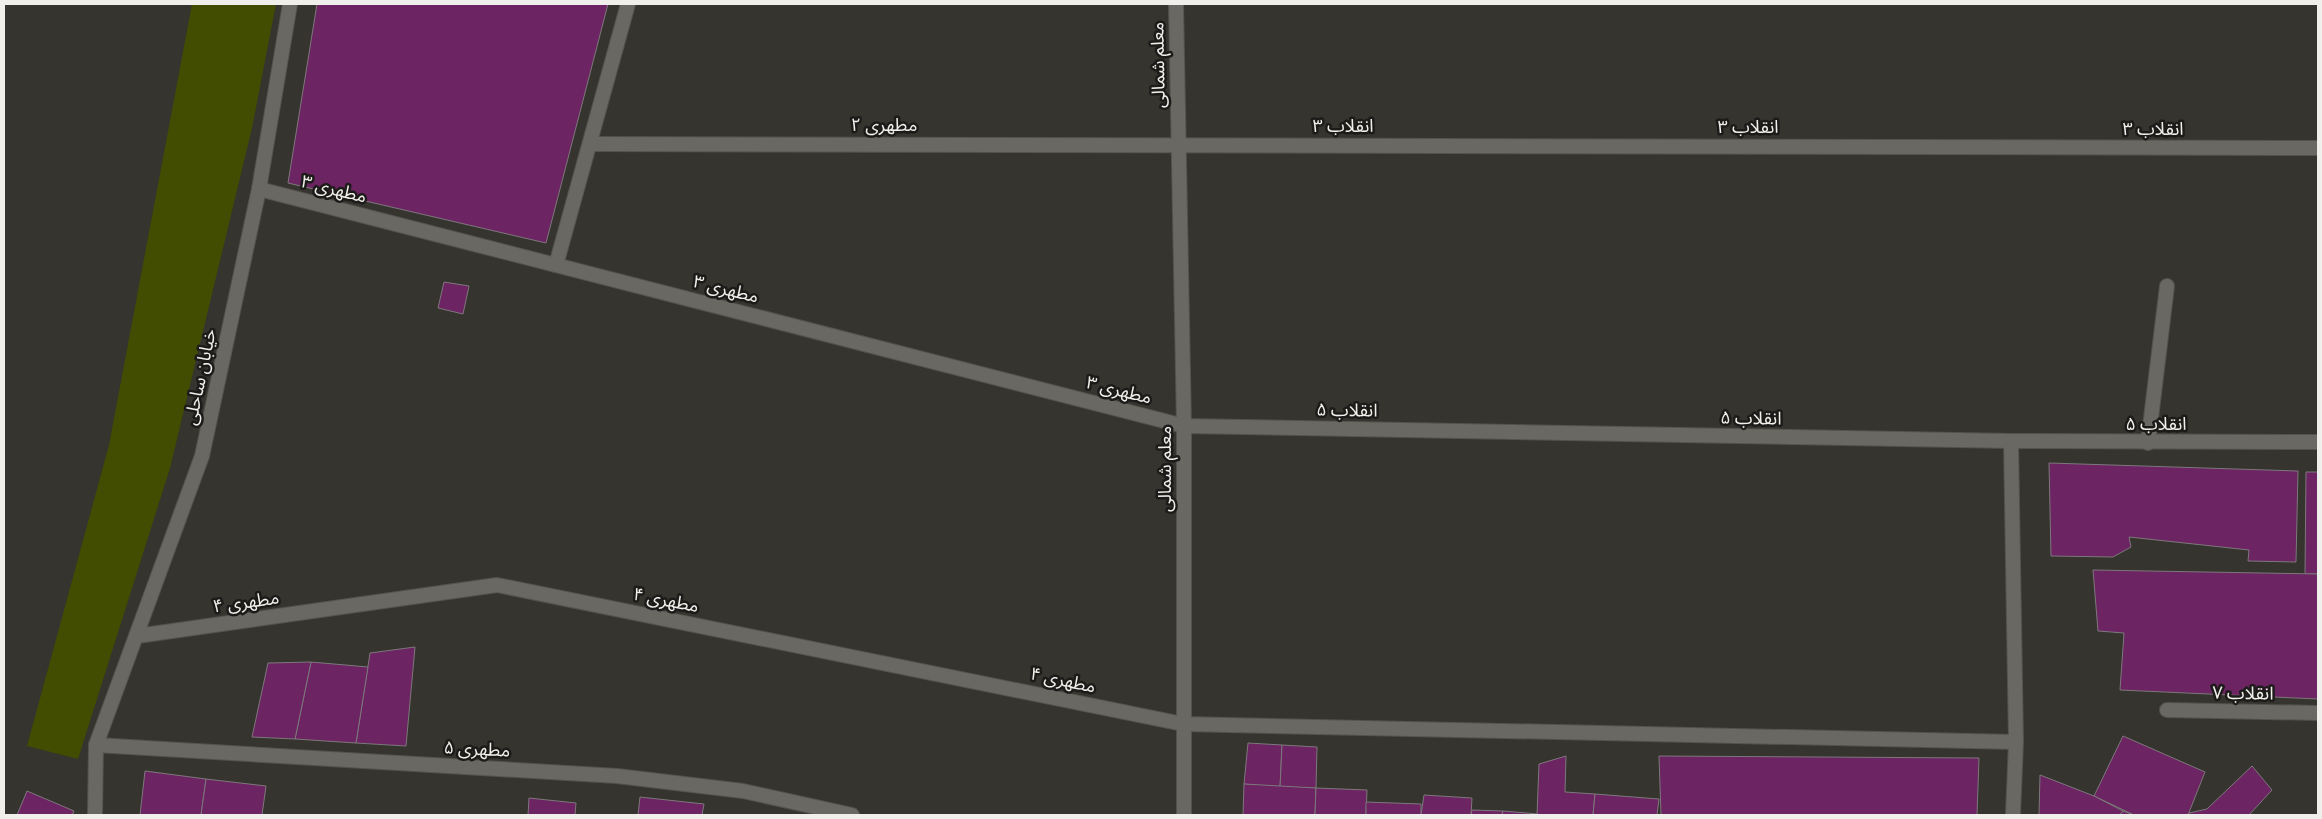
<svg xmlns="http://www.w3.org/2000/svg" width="2322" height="819" viewBox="0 0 2322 819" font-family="'Source Serif 4','Noto Sans Arabic',serif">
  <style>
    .green { fill: #424d01 }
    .building { fill: #6c2462; stroke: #7d787c }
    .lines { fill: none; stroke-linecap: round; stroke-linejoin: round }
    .service-casing { stroke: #54524e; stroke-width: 16 }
    .minor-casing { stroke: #54524e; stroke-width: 16 }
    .service { stroke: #6a6862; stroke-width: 14 }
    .minor { stroke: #6a6862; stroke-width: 14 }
    .labels { text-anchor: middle; stroke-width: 5; stroke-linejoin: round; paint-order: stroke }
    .street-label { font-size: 18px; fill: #f0efeb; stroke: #1c1b19 }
  </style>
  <rect width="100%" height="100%" fill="#36342e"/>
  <path class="green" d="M 192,4 L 276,4 L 252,128 L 170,468 L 78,759 L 27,746 L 109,445 Z"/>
  <g class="building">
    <path d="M 317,4 L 608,4 L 546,243 L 288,183 Z"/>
    <path d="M 444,282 L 469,286 L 463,314 L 438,308 Z"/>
    <path d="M 2049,463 L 2298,471 L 2296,562 L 2248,561 L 2249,550 L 2129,537 L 2131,547 L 2113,557 L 2051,556 Z"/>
    <path d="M 2306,472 L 2318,472 L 2318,574 L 2305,574 Z"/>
    <path d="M 2093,570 L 2318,574 L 2318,699 L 2120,690 L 2124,633 L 2098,631 Z"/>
    <path d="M 415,647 L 406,746 L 356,743 L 370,653 Z"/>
    <path d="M 311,662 L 368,667 L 356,743 L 295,739 Z"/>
    <path d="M 311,662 L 295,739 L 252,737 L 268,663 Z"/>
    <path d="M 2123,736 L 2205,772 L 2188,815 L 2134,815 L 2094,796 Z"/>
    <path d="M 1248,743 L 1282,745 L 1280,788 L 1244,784 Z"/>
    <path d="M 1282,745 L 1317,747 L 1316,788 L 1280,788 Z"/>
    <path d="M 1566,756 L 1565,792 L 1595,794 L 1593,815 L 1537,815 L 1539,764 Z"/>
    <path d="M 1659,756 L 1979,758 L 1977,815 L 1661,815 Z"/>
    <path d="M 2252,766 L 2272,790 L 2249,815 L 2188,815 L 2189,813 L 2207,809 Z"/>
    <path d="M 145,771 L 206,779 L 201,815 L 140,815 Z"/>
    <path d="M 2040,775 L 2094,796 L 2123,811 L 2120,815 L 2039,815 Z"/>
    <path d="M 206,779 L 266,786 L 262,815 L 201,815 Z"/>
    <path d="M 1244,784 L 1316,788 L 1315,815 L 1243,815 Z"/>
    <path d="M 1316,788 L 1367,790 L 1366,815 L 1315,815 Z"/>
    <path d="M 27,791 L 74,811 L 72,815 L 17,815 Z"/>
    <path d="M 1595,794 L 1659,799 L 1657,815 L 1593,815 Z"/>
    <path d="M 1424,795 L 1472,798 L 1471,815 L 1421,815 Z"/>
    <path d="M 640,797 L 704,804 L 702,815 L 638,815 Z"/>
    <path d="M 529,798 L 576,803 L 575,815 L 528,815 Z"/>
    <path d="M 1366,802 L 1421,804 L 1421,815 L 1366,815 Z"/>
    <path d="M 1472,810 L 1503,811 L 1502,815 L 1471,815 Z"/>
    <path d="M 1503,811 L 1538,814 L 1537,815 L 1502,815 Z"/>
    <path d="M 2123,811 L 2134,815 L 2120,815 Z"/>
  </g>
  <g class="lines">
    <defs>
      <path id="service" d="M 2148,443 L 2167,286"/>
      <g id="minor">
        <path d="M 1176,4 L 1184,426 L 1184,815"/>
        <path d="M 590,144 L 2318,148"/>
        <path d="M 259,189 L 1184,426 L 2011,441 L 2318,442"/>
        <path d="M 556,265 L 628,4"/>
        <path d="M 2011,441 L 2016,742 L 2013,815"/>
        <path d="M 137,636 L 497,585 L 1183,724 L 2016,742"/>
        <path d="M 2167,710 L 2318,713"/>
        <path d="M 96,745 L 617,776 L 743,791 L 852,815"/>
        <path d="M 95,815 L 96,745 L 202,456 L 259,189 L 290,4"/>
      </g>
    </defs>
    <use href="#service" class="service-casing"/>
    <use href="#minor" class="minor-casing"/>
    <use href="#service" class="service"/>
    <use href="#minor" class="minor"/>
  </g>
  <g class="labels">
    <g class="street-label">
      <text transform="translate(1158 65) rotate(-91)" y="6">معلم شمالی</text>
      <text x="884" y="131">مطهری ۲</text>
      <text x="1343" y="132">انقلاب ۳</text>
      <text x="1748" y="133">انقلاب ۳</text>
      <text x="2153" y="135">انقلاب ۳</text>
      <text transform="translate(334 189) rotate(14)" y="6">مطهری ۳</text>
      <text transform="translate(726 289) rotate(14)" y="6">مطهری ۳</text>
      <text transform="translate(200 377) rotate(-78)" y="6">خیابان ساحلی</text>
      <text transform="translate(1119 390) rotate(14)" y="6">مطهری ۳</text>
      <text transform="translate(1347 410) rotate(1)" y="6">انقلاب ۵</text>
      <text transform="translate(1751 418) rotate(1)" y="6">انقلاب ۵</text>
      <text x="2156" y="430">انقلاب ۵</text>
      <text transform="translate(1165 469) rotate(-90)" y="6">معلم شمالی</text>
      <text transform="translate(666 600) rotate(11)" y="6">مطهری ۴</text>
      <text transform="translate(246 602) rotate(-8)" y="6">مطهری ۴</text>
      <text transform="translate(1063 680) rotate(12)" y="6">مطهری ۴</text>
      <text transform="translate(2243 693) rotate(1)" y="6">انقلاب ۷</text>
      <text transform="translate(477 749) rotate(3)" y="6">مطهری ۵</text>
    </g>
  </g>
  <rect width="2322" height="819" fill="none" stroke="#f0efeb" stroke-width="10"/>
</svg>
